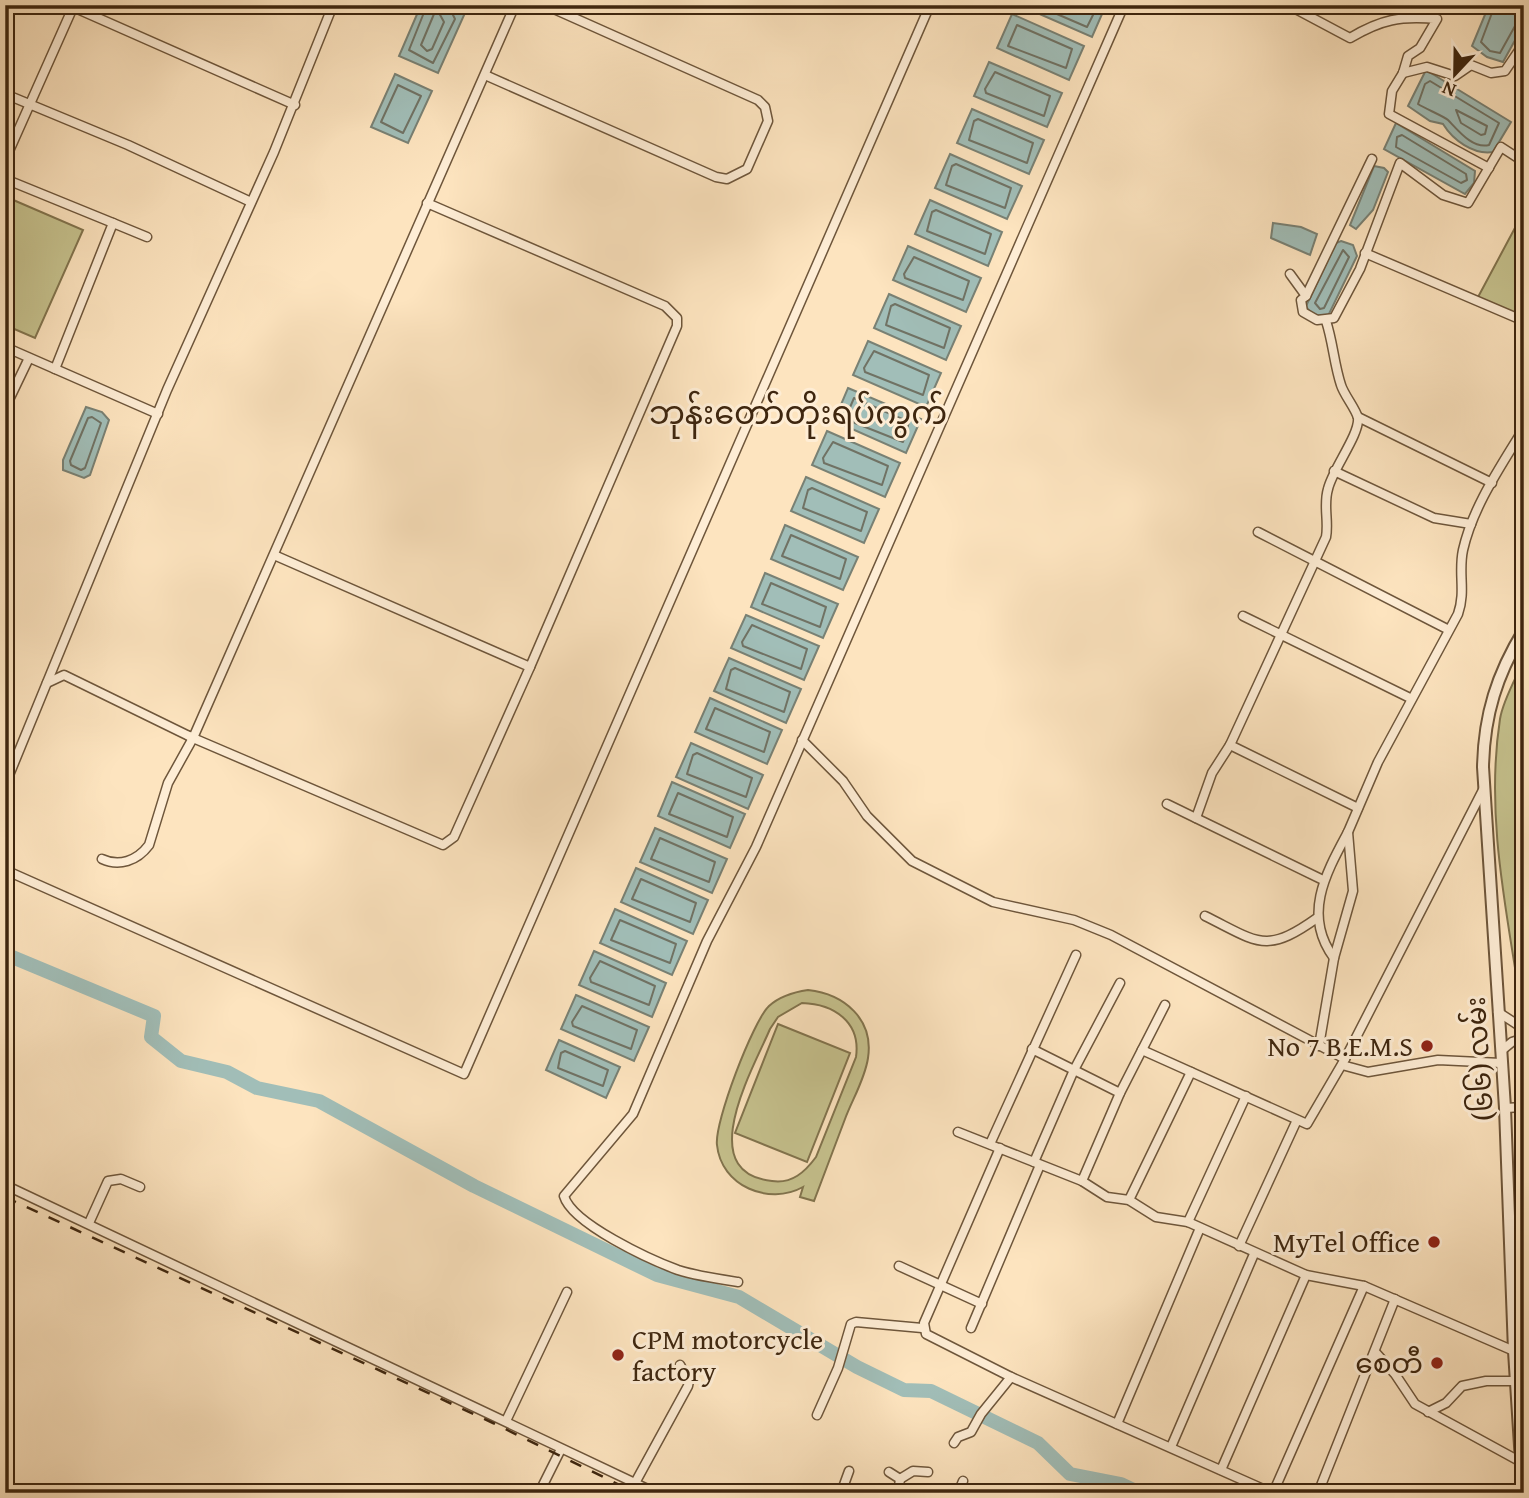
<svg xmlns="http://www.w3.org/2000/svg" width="1529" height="1498" viewBox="0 0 1529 1498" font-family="'Gentium Book Plus','Noto Sans Myanmar',serif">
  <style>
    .green { fill: #c6c28e; stroke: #82744e; stroke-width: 2; fill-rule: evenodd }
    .water { fill: #a1beb8; stroke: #798174; stroke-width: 2 }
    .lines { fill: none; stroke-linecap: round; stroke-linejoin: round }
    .shore { stroke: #707264; stroke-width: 2 }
    .river { stroke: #a1beb8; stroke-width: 14 }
    .minor-casing { stroke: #6e563b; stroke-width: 11 }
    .tertiary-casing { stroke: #6e563b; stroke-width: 14 }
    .minor { stroke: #feedd5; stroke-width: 8 }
    .tertiary { stroke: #feedd5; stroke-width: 10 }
    .rail { stroke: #3e260f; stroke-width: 2.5; stroke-dasharray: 12 12; stroke-linecap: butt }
    .poi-dot { fill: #8f2418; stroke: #feedd5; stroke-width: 2.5 }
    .labels { text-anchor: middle; stroke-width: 6; stroke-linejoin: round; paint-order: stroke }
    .poi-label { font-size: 28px; fill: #3e260f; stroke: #feedd5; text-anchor: end }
    .street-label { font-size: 28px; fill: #3e260f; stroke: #feedd5 }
    .quarter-label { font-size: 32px; fill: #3e260f; stroke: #feedd5 }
  </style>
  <rect width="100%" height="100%" fill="#fde4bf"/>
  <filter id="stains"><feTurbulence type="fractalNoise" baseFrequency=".00286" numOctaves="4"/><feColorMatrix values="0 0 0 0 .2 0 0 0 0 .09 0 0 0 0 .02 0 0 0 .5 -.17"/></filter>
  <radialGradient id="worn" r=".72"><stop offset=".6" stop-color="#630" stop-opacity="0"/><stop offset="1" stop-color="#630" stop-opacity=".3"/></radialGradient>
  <g class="green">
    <path d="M 11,199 L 83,230 L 35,338 L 5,325 L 5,212 Z"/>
    <path d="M 1524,211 L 1524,317 L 1477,299 Z"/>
    <path d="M 1524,660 L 1524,1026 C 1510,925 1484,822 1500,719 C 1503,700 1516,678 1524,660 Z"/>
    <path d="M 808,990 C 844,994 874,1019 868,1058 C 865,1079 852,1100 845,1119 C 835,1146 824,1174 814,1201 L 800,1197 L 803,1187 C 769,1206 721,1186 717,1145 C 714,1123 753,1021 769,1006 C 780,996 794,992 808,990 ZM 802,1003 C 834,1004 861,1022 856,1057 L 816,1157 C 805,1172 792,1184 772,1181 C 692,1173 754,1067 770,1029 L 778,1017 Z"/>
    <path d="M 778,1024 L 850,1053 L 807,1162 L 735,1133 Z"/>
  </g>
  <g class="water">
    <path d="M 421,5 L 448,5 L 465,13 L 438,73 L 399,56 Z"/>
    <path d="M 1019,5 L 1106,5 L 1092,37 Z"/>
    <path d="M 1489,5 L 1524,5 L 1524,24 L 1503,62 L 1487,57 L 1472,46 Z"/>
    <path d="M 1012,14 L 1084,46 L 1069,80 L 997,48 Z"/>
    <path d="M 989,62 L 1062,93 L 1047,127 L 974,96 Z"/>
    <path d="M 1426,70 L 1511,122 L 1493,152 C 1473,155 1453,140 1443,124 L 1430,121 L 1408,106 Z"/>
    <path d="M 395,74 L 432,91 L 408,143 L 371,127 Z"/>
    <path d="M 972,109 L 1044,140 L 1029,174 L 957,143 Z"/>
    <path d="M 1396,123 L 1475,171 L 1474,183 L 1465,194 L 1384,149 Z"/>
    <path d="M 950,154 L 1022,186 L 1007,219 L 935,188 Z"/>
    <path d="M 1374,166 L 1384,168 L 1388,172 L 1373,210 L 1356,229 L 1350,225 Z"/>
    <path d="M 930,200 L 1002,232 L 988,266 L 915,234 Z"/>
    <path d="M 1273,223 L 1301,227 L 1317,234 L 1310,255 L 1271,238 Z"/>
    <path d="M 1341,241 L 1353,245 L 1357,256 L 1328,316 C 1318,316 1310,315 1306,306 L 1336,243 Z"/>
    <path d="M 908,246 L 981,278 L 966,312 L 893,280 Z"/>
    <path d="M 889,294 L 961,326 L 946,360 L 874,328 Z"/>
    <path d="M 868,341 L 941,373 L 926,407 L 853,375 Z"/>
    <path d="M 848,388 L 921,419 L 906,453 L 834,421 Z"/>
    <path d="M 86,407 L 102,412 L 109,420 L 90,475 L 84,478 L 63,470 L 63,460 Z"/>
    <path d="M 827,431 L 900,463 L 885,497 L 812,465 Z"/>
    <path d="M 806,477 L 879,509 L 864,543 L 791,511 Z"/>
    <path d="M 785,525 L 858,557 L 843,590 L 771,559 Z"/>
    <path d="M 765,573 L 838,604 L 823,638 L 751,607 Z"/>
    <path d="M 746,615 L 819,646 L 804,680 L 731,648 Z"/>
    <path d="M 729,658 L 801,689 L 786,723 L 714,691 Z"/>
    <path d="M 710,698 L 782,730 L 767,764 L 695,732 Z"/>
    <path d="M 691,743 L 763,775 L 748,809 L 676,777 Z"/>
    <path d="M 672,782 L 745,814 L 730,848 L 658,816 Z"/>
    <path d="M 655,828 L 727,859 L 712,893 L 640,862 Z"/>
    <path d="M 636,868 L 708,900 L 693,934 L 621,902 Z"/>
    <path d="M 615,909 L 687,941 L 672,975 L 600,943 Z"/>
    <path d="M 594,951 L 666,983 L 652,1017 L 579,985 Z"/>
    <path d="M 576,995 L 649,1027 L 634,1061 L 561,1029 Z"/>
    <path d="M 559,1040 L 620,1067 L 606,1098 L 546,1070 Z"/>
  </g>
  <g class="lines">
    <g class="shore">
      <path d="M 427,5 L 409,50 L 433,63 L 455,19 L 448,5"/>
      <path d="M 1036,5 L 1087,27 L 1098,5"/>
      <path d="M 1495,5 L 1481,42 L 1490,51 L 1500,53 L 1515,26 L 1524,23"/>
      <path d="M 439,13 L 444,22 L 432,49 L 427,51 L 421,45 L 434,14 Z"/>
      <path d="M 1017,25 L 1072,49 L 1066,68 L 1008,46 Z"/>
      <path d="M 995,72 L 1050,96 L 1044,116 L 986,93 L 985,89 Z"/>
      <path d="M 1430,81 L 1499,123 L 1489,145 C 1472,149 1458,130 1448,120 C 1445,117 1424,108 1418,104 L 1425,84 Z"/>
      <path d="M 398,85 L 421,96 L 403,133 L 381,122 Z"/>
      <path d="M 1456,110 L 1487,126 L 1485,134 L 1481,135 L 1461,123 Z"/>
      <path d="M 978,119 L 1033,143 L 1027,163 L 969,140 L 974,121 Z"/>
      <path d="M 1402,135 L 1466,174 L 1467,180 L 1461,183 L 1396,147 L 1397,137 Z"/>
      <path d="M 956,164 L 1011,188 L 1005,208 L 946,185 L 952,166 Z"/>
      <path d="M 936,210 L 991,234 L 985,254 L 927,231 L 932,212 Z"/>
      <path d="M 1343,250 L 1349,257 L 1324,308 L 1320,309 L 1315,303 Z"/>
      <path d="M 914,257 L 969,281 L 963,300 L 905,278 L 904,274 Z"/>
      <path d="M 895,304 L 950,328 L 944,348 L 886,325 L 891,306 Z"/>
      <path d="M 874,351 L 929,375 L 923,395 L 865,372 L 864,368 Z"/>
      <path d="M 854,398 L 909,422 L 903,442 L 845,419 Z"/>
      <path d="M 92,417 L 101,423 L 85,468 L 81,470 L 71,465 L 70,461 L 88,418 Z"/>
      <path d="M 833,442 L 888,466 L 882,485 L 824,463 L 823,458 Z"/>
      <path d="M 812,488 L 867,512 L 861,531 L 803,508 L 808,490 Z"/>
      <path d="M 791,535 L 846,559 L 840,579 L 782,556 Z"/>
      <path d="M 771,583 L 826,607 L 820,627 L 762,604 Z"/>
      <path d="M 752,625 L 807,649 L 801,669 L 743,646 L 742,642 Z"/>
      <path d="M 735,668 L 790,692 L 784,712 L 726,689 L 731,670 Z"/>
      <path d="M 715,708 L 770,732 L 764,752 L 706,729 Z"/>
      <path d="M 697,753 L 752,778 L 746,797 L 687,774 L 693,755 Z"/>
      <path d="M 678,793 L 733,817 L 727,837 L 669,814 Z"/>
      <path d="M 660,838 L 715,862 L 709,882 L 651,859 Z"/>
      <path d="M 641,879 L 696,903 L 690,922 L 632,899 Z"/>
      <path d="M 620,920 L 676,944 L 670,963 L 611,940 Z"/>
      <path d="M 600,961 L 655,986 L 649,1005 L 591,982 L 590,978 Z"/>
      <path d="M 582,1006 L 637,1030 L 631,1049 L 573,1026 L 572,1022 Z"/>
      <path d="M 565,1051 L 608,1070 L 603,1086 L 558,1068 L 561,1053 Z"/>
    </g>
    <path class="river" d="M 5,954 L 154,1016 L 151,1037 L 181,1061 L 227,1072 L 257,1088 L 319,1101 L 474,1186 L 657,1275 L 739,1297 L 857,1367 L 904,1390 L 931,1391 L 1038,1443 L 1070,1474 L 1121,1484 L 1140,1493"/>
    <defs>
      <g id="minor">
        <path d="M 317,5 L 331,11"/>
        <path d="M 1288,5 L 1350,38 C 1382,19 1400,16 1437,19 L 1420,48 L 1408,56 L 1403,73 L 1392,91 L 1389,114 L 1489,168"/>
        <path d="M 73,7 L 295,105"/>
        <path d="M 1403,73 L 1427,67 L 1455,76 L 1471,65 L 1491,73 L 1505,71 L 1524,43"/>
        <path d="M 485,75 L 716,177 L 727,179 L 747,169 L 768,121 L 765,107 L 758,100 L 545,5"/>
        <path d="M 5,94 L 128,145 L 251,202"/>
        <path d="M 1372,159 L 1306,296 L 1301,300 L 1303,312 L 1317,320 L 1334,318 L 1360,269 L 1400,163 L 1443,195 L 1468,203 L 1501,147 L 1524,162"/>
        <path d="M 5,160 L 74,5"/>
        <path d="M 5,179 L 113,223"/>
        <path d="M 427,203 L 665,306 L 677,318 L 677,326 L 530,667"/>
        <path d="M 1365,253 L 1524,321"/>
        <path d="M 1290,274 L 1306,296"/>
        <path d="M 1326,321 C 1333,342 1334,364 1341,385 C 1344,395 1356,409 1358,418 C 1360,434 1332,470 1328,489 C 1323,505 1329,521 1326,537 L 1230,745 L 1358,808"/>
        <path d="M 5,347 L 158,414"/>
        <path d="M 55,369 L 113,223 L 147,237"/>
        <path d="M 5,408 L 29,358"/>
        <path d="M 1358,417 L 1492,483"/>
        <path d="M 1334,471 L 1434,518 L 1471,524"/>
        <path d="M 1258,532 L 1447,629"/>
        <path d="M 1243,616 L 1410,698"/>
        <path d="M 47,683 L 64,675 L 193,738 L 515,5"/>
        <path d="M 193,738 L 443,845 L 454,837 L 530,667 L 274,555"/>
        <path d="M 802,740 L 843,781 L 867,816 L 912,861 L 993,902 L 1074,920 L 1111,935 L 1345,1059"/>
        <path d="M 5,785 L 167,390 L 274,152 L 333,5"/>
        <path d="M 1167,804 L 1323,880"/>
        <path d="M 1196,818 L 1212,773 L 1230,745"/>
        <path d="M 102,859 C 119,867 137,861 149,845 L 168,783 L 193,738 L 189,736"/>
        <path d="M 5,870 L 464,1074 L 930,5"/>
        <path d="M 1205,916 C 1258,942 1265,955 1317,918"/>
        <path d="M 1334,958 C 1302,915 1326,873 1348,832"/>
        <path d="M 1498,1012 L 1524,1029"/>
        <path d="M 1319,1046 L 1334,958 L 1353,891 L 1348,832 L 1378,762 L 1458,614 C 1466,591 1458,573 1463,550 C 1473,506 1501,466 1524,428"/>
        <path d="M 1032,1049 L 1120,1093"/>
        <path d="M 1142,1050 L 1307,1124 L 1345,1059 L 1484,788"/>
        <path d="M 1501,1051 L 1512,1042 L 1524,1038"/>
        <path d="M 1342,1065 L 1368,1072 L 1438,1060 L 1501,1063"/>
        <path d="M 1505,1108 L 1524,1107"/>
        <path d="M 958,1132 L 1082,1181 L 1107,1197 L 1129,1200 L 1156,1217 L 1188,1222 L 1306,1275 L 1364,1286 L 1514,1351"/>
        <path d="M 990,1144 L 1076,955"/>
        <path d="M 1000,1148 L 924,1323 L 926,1334 L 1011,1377 L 1272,1493"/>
        <path d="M 1034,1162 L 1074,1070 L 1120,983"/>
        <path d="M 1082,1181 L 1120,1093 L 1165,1005"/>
        <path d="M 5,1185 L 656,1493"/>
        <path d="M 1129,1200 L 1191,1072"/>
        <path d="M 1188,1222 L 1246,1096"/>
        <path d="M 89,1223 L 108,1181 L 121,1179 L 140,1187"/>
        <path d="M 1239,1246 L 1297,1120"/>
        <path d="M 1511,1249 L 1524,1249"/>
        <path d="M 899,1266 L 982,1304"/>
        <path d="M 738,1282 C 718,1279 697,1276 678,1270 C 651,1260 572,1224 564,1196 L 633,1114 L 707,941 L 756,847 L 1124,5"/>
        <path d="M 971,1328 L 1040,1165"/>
        <path d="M 1376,1353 L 1395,1374 L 1415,1404 L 1521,1462"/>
        <path d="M 1428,1412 L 1446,1403 L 1462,1386 L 1486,1381 L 1516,1381"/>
        <path d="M 817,1415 L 838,1368 L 851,1324 L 856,1322 L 922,1328"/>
        <path d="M 506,1421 L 567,1292"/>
        <path d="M 1117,1424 L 1200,1228"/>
        <path d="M 954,1443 L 958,1437 L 971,1432 L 981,1414 L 1011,1377"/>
        <path d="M 1171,1447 L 1254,1254"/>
        <path d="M 1221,1470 L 1306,1275"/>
        <path d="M 889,1472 L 900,1479 L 898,1493"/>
        <path d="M 900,1479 L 913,1471 L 928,1472"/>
        <path d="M 635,1483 L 688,1386 L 689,1381 L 680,1365"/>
        <path d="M 539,1493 L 561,1449"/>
        <path d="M 841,1493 L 849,1471"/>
        <path d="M 958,1493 L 963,1481"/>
        <path d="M 1273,1493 L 1364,1286"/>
        <path d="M 1318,1493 L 1395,1299"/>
      </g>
      <path id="tertiary" d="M 1523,1493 L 1514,1351 L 1505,1108 L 1483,767 C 1484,715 1497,674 1524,630"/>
    </defs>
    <use href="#minor" class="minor-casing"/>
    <use href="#tertiary" class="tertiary-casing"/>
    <use href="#minor" class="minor"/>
    <use href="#tertiary" class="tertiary"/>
    <path class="rail" d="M 5,1197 L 493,1423 L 636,1493"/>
  </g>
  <g class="poi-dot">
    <circle cx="1427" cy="1046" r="7"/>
    <circle cx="1434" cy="1242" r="7"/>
    <circle cx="618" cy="1355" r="7"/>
    <circle cx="1437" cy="1363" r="7"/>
  </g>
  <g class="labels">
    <g class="poi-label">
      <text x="1413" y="1056">No 7 B.E.M.S</text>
      <text x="1420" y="1252">MyTel Office</text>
      <text x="632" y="1349" text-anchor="start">CPM motorcycle<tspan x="632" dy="32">factory</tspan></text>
      <text x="1423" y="1373">စေတီ</text>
    </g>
    <g class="street-label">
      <text transform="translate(1479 1059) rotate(-94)" y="10">(၆၆) လမ်း</text>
    </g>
    <g class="quarter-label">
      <text x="798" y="424">ဘုန်းတော်တိုးရပ်ကွက်</text>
    </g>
  </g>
  <rect width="1529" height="1498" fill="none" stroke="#fde4bf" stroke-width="28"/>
  <rect x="7" y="7" width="1515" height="1484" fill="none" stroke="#3e260f" stroke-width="3.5"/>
  <rect x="14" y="14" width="1501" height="1470" fill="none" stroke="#3e260f" stroke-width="2"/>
  <g transform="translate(1455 74) rotate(202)" stroke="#feedd5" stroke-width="5" paint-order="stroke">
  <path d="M0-5L12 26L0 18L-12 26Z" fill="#3e260f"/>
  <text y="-10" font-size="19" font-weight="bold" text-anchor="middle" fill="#3e260f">N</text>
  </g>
  <rect width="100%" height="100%" filter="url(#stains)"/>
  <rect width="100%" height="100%" fill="url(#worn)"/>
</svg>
